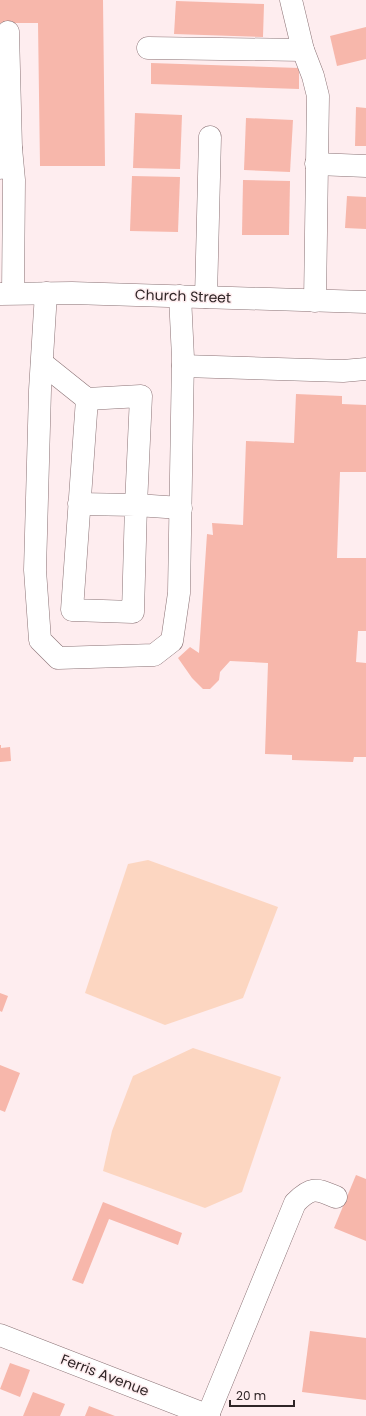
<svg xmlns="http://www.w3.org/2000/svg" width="366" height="1416" viewBox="0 0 366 1416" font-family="Poppins,sans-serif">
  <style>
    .green { fill: #fcd6c1 }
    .building { fill: #f7b7ab }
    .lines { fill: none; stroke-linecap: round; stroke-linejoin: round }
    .minor-casing { stroke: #8b7376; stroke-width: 23 }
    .minor { stroke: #fff; stroke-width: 22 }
    .labels { text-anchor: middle; stroke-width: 3; stroke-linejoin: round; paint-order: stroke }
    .street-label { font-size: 14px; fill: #2f2526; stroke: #feedef }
  </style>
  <rect width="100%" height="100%" fill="#feedef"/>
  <g class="green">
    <path d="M 148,860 L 278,907 L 243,998 L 165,1025 L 85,993 L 128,864 Z"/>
    <path d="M 193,1048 L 281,1077 L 242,1192 L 205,1208 L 103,1171 L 112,1131 L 133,1076 Z"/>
  </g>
  <g class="building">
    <path d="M 0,0 L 103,0 L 105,166 L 40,166 L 38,23 L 0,23 Z"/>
    <path d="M 176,1 L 264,4 L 263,37 L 174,34 Z"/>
    <path d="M 366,27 L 366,59 L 337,66 L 330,36 Z"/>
    <path d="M 151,63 L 299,68 L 299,89 L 151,84 Z"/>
    <path d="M 356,107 L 366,108 L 366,146 L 355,146 Z"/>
    <path d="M 135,113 L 182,115 L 180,169 L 133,168 Z"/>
    <path d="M 246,118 L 293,120 L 290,172 L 244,170 Z"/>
    <path d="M 132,176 L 180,177 L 178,232 L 130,231 Z"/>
    <path d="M 243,180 L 290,181 L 289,235 L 242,235 Z"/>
    <path d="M 347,196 L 366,197 L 366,229 L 345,228 Z"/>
    <path d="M 296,394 L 342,396 L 342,404 L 366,405 L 366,472 L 340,472 L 337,558 L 366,558 L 366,631 L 358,631 L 356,662 L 366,663 L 366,757 L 354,757 L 353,762 L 292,760 L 292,755 L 265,754 L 268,663 L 230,661 L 220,672 L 219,680 L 210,689 L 203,689 L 192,678 L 178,658 L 190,647 L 199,653 L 207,534 L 213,535 L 212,523 L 243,525 L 246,441 L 294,443 Z"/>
    <path d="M 0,745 L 1,745 L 1,748 L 10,747 L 11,761 L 0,762 Z"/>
    <path d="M 0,993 L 8,996 L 2,1012 L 0,1011 Z"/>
    <path d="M 0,1065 L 20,1073 L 5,1112 L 0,1110 Z"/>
    <path d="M 356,1175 L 366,1179 L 366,1241 L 334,1228 Z"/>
    <path d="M 103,1202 L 182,1233 L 178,1245 L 109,1219 L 83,1284 L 72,1280 Z"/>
    <path d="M 310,1331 L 366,1338 L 366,1400 L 302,1392 Z"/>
    <path d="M 10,1363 L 30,1370 L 20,1397 L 0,1389 Z"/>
    <path d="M 33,1392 L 65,1404 L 60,1416 L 23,1416 Z"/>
    <path d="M 89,1406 L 115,1416 L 85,1416 Z"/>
  </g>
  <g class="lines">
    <defs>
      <g id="minor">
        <path d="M 291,0 L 303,50 L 313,76 L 318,96 L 315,301"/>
        <path d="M 8,32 L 11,148"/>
        <path d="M 148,48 L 303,50"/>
        <path d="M 316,164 L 366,166"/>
        <path d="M 0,168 L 11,148 L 14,180 L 13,293"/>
        <path d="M 46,293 L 40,390 L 35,570 L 40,640 L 58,658 L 154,655 L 172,641 L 179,593 L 183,358 L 180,296"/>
        <path d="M 0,294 L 72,293 L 366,302"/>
        <path d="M 206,297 L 210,137"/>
        <path d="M 42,363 L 87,399 L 141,396 L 136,505 L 181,508"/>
        <path d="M 183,366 L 343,371 L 366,369"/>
        <path d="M 79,504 L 136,505 L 133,612 L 72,610 L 87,399"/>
        <path d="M 0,1335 L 209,1416"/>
        <path d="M 208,1415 L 295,1203 C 312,1186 316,1189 336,1197"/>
      </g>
    </defs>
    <use href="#minor" class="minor-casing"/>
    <use href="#minor" class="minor"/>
  </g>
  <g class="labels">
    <g class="street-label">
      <text transform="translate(183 296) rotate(2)" y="5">Church Street</text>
      <text transform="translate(105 1375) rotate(21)" y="5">Ferris Avenue</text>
    </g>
  </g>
  <path d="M230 1400v6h64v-6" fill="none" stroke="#2f2526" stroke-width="2"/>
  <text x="236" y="1400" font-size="12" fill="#2f2526" stroke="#feedef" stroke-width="3" paint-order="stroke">20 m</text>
</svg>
